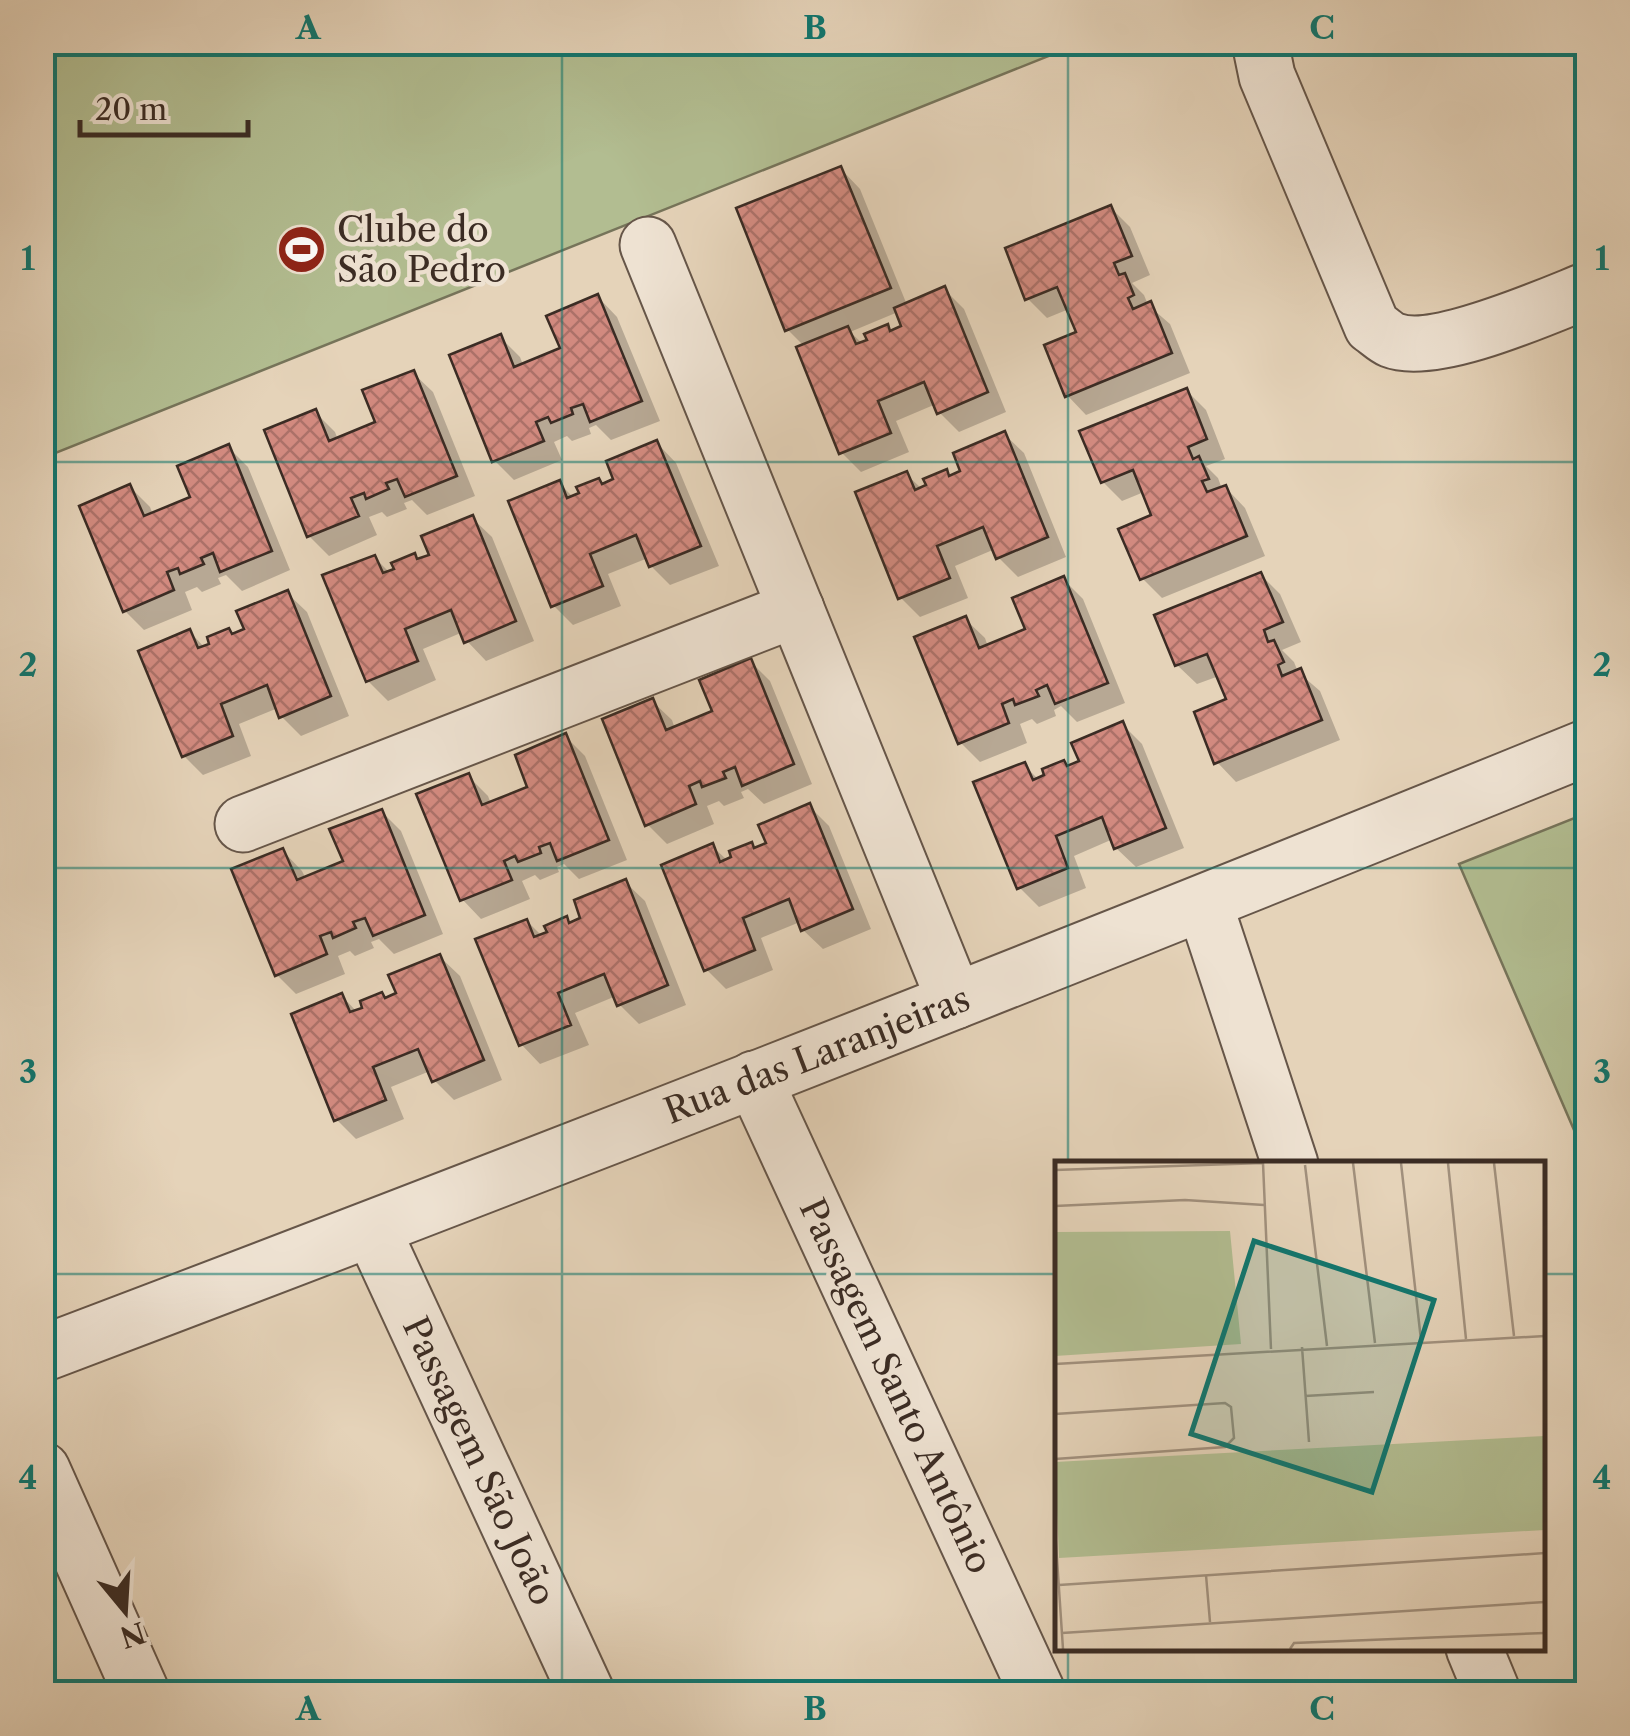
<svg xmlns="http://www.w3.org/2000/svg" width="1630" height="1736" viewBox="0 0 1630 1736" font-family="'Libre Caslon Text',serif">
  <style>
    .park { fill: #b2bd91; stroke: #76745a; stroke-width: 2.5 }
    .shadow { fill: #0003; fill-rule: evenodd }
    .building { fill: url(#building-cross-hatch); stroke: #3b2c24; stroke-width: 2.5 }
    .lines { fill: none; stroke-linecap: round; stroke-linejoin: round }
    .minor-casing { stroke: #665649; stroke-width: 59 }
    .minor { stroke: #eee2d2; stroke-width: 55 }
    .grid { fill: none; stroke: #0f766e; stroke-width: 2.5; stroke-opacity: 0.55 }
    .labels { text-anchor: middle; stroke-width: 9; stroke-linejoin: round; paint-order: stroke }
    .poi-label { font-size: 35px; fill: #3b2c24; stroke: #eee2d2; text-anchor: start }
    .street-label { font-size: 35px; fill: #3b2c24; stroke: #eee2d2 }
    .inset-road { fill: none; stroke: #a1907d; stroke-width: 2.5 }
    .view { fill: #0f766e; fill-opacity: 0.15; stroke: #0f766e; stroke-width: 5 }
    .inset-edge { fill: none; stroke: #3b2c24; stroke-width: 5 }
    .neatline { fill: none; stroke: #0f766e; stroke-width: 4 }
    .grid-label { font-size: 32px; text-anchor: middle; font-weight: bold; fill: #0f766e }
  </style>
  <defs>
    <pattern id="building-cross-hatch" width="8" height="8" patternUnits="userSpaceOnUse" patternTransform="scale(2.5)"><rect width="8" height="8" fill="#d28a7f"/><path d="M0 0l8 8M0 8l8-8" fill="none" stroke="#ac7168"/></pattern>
  </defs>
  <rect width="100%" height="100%" fill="#e5d3b9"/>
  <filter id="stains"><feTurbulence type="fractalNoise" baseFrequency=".002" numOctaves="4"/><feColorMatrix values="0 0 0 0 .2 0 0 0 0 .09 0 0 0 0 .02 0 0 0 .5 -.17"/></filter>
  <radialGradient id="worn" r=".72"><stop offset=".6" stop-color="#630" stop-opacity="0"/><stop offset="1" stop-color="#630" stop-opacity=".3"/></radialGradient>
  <g class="park">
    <path d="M 43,43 L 1081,43 L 43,458 Z"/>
    <path d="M 1587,813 L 1587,1160 L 1459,864 Z"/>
  </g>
  <g class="shadow">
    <path d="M 841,169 L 860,189 L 907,305 L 944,289 L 964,309 L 1006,412 L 959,432 L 939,412 L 936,404 L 896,421 L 909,452 L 861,472 L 841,452 L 804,346 L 788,330 ZM 898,312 L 904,327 L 892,332 L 887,327 L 863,344 L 850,332 Z"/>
    <path d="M 1111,208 L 1130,227 L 1150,275 L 1132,283 L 1144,295 L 1148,305 L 1170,324 L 1190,373 L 1086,415 L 1067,395 L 1080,334 L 1069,309 L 1047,318 L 1028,299 Z"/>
    <path d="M 598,297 L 617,317 L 660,421 L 611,440 L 596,425 L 589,428 L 591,434 L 572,441 L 567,436 L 554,442 L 562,460 L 514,480 L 494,460 L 500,337 L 520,357 L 523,365 L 563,349 Z"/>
    <path d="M 413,373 L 433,392 L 475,496 L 427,515 L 412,500 L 404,503 L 407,509 L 387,517 L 382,512 L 369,517 L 377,535 L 329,556 L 309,536 L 315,412 L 335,432 L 338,440 L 378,424 Z"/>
    <path d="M 1186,390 L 1206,410 L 1225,459 L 1206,466 L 1218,478 L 1222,489 L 1226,488 L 1245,508 L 1265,556 L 1162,598 L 1142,578 L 1155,517 L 1144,492 L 1122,501 L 1103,482 Z"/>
    <path d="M 1004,434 L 1024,453 L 1066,557 L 1018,577 L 998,557 L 995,549 L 955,566 L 968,598 L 920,617 L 900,597 L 906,474 L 922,489 L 946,472 L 951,477 L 963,472 Z"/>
    <path d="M 657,443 L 676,463 L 719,566 L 670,585 L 651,566 L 648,558 L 608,574 L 621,606 L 573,625 L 553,605 L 559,483 L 574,498 L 616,480 Z"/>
    <path d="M 228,447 L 248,467 L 290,570 L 242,591 L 226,575 L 218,578 L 221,584 L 202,592 L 197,587 L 185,592 L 192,610 L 144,630 L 125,611 L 130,487 L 150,507 L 153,515 L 193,499 Z"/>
    <path d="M 472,518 L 492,537 L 534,641 L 486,661 L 467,641 L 463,632 L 423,649 L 436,680 L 388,701 L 368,681 L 374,557 L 390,573 L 432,556 Z"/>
    <path d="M 1261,575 L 1280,594 L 1301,642 L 1282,650 L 1294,662 L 1298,672 L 1320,691 L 1340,740 L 1236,782 L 1217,762 L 1229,701 L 1219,676 L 1197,684 L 1177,665 Z"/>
    <path d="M 1063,579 L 1083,599 L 1125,703 L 1077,722 L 1061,706 L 1054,710 L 1056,716 L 1037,724 L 1032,719 L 1020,724 L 1027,743 L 980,762 L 960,742 L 965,619 L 985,638 L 988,647 L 1028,630 Z"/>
    <path d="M 287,593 L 307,612 L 349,716 L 301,736 L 281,716 L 278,708 L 239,724 L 251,756 L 203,775 L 184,756 L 190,632 L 205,648 L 247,631 Z"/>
    <path d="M 750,661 L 770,681 L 812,784 L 764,804 L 748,789 L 741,792 L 744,798 L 724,806 L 719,801 L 707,806 L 714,824 L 667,844 L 647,824 L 652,701 L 672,720 L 675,729 L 715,712 Z"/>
    <path d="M 1122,724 L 1142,744 L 1184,848 L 1136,867 L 1116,848 L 1113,839 L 1074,856 L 1086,888 L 1039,907 L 1019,887 L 1024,765 L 1039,780 L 1064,763 L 1069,768 L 1082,762 Z"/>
    <path d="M 565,736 L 585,756 L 627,860 L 579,879 L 564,864 L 557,867 L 559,872 L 540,880 L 535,875 L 522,881 L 530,899 L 481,919 L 462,899 L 468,776 L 488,796 L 491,804 L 530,788 Z"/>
    <path d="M 809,806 L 829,826 L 871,929 L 823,949 L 803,930 L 800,922 L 761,938 L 773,970 L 726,989 L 706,969 L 712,846 L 728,861 L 751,845 L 756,850 L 769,844 Z"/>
    <path d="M 381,811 L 401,831 L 443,934 L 394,954 L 379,939 L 371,942 L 374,948 L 355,956 L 350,951 L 338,956 L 345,974 L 296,994 L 277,975 L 283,851 L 302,871 L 306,879 L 346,863 Z"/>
    <path d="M 625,882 L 645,901 L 686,1005 L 639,1024 L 619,1004 L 616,996 L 575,1013 L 589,1045 L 540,1064 L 521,1044 L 527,921 L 542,936 L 567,919 L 572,924 L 584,919 Z"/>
    <path d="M 440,957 L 460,976 L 502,1080 L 454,1100 L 434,1080 L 430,1071 L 391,1087 L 404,1119 L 356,1139 L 337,1120 L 342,996 L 357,1012 L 400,995 Z"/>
  </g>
  <g class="building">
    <path d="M 841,166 L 891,288 L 785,331 L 736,208 Z"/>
    <path d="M 1111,205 L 1132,256 L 1114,263 L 1119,275 L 1125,273 L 1134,295 L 1128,298 L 1133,309 L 1151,301 L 1172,353 L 1065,397 L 1044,345 L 1076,332 L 1057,287 L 1025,300 L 1005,248 Z"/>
    <path d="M 945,286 L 988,392 L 937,414 L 924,382 L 878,401 L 891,433 L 839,454 L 796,347 L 848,326 L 856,344 L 867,340 L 864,334 L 888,324 L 890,331 L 901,326 L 894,308 Z"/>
    <path d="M 598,294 L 642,401 L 590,422 L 583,404 L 571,408 L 573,414 L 551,423 L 548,417 L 536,422 L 544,441 L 492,462 L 449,355 L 501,334 L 514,367 L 560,348 L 546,316 Z"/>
    <path d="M 414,370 L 457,476 L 405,497 L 397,479 L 386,483 L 389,489 L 366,499 L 364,493 L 351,498 L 359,516 L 307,537 L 264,430 L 316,409 L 329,441 L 375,422 L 362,390 Z"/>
    <path d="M 1187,388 L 1207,439 L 1188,447 L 1193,459 L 1199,456 L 1209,479 L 1202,481 L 1207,492 L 1226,485 L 1247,536 L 1140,580 L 1118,529 L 1151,515 L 1133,470 L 1101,483 L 1079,431 Z"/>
    <path d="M 1005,431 L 1048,537 L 996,559 L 983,527 L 937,546 L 950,578 L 898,599 L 855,492 L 907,471 L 915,490 L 926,485 L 923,479 L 947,469 L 949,476 L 960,471 L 953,453 Z"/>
    <path d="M 657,440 L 701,546 L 649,567 L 636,535 L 590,554 L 603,586 L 551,607 L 508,501 L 560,480 L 567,498 L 579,493 L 576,487 L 599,478 L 602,484 L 613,479 L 606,461 Z"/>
    <path d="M 229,444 L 272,551 L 220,572 L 213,553 L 201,558 L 204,564 L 180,574 L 178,568 L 167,572 L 174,590 L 123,612 L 79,506 L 130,484 L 144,516 L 190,497 L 177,466 Z"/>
    <path d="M 473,515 L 516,621 L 464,643 L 451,610 L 405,629 L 418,661 L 366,682 L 322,575 L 375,555 L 383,573 L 394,569 L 391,563 L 415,553 L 417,559 L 429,555 L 421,536 Z"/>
    <path d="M 1261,572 L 1283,622 L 1264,630 L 1268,642 L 1274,640 L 1284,662 L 1278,665 L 1282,676 L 1301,668 L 1322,720 L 1214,764 L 1194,712 L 1226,699 L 1207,654 L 1175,666 L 1154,615 Z"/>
    <path d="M 1064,576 L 1108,683 L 1055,704 L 1047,685 L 1036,690 L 1039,696 L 1015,705 L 1013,699 L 1002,704 L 1009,723 L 958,744 L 914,637 L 966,616 L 979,648 L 1025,629 L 1012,598 Z"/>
    <path d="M 288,590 L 331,696 L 279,718 L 267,685 L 221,704 L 233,736 L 182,757 L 138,651 L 190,629 L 198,648 L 209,644 L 207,637 L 229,628 L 232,634 L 244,629 L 236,611 Z"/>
    <path d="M 751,658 L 794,764 L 742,786 L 735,767 L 723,772 L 726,778 L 702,787 L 700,781 L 689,786 L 696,804 L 645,826 L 602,719 L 653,698 L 666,730 L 712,711 L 699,680 Z"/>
    <path d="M 1123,721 L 1166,828 L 1114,849 L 1102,817 L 1056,836 L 1068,868 L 1017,889 L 973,782 L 1025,762 L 1033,780 L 1044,775 L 1042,769 L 1064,760 L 1067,766 L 1079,761 L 1071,743 Z"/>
    <path d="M 566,733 L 609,840 L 557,861 L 550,843 L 539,847 L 541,853 L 518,862 L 515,856 L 504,861 L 512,880 L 460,901 L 416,794 L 469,773 L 482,805 L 527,787 L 515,755 Z"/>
    <path d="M 810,803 L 853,909 L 801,931 L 789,899 L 743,918 L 755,950 L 704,971 L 661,865 L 713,843 L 720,862 L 731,857 L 729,851 L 752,842 L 754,848 L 766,843 L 758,825 Z"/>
    <path d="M 382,809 L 425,915 L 373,936 L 365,918 L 353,922 L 356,928 L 333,938 L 331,932 L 320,936 L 327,954 L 275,976 L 231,869 L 283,848 L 297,880 L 343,861 L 329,829 Z"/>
    <path d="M 626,879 L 668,985 L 617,1006 L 604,974 L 558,993 L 571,1025 L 519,1046 L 475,939 L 527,919 L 534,937 L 547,932 L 544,926 L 567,916 L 569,923 L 580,918 L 574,900 Z"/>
    <path d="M 440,954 L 484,1060 L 432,1082 L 418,1049 L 373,1067 L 386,1100 L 334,1121 L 291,1014 L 342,993 L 350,1012 L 362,1008 L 360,1001 L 382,992 L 385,998 L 396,993 L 388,975 Z"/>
  </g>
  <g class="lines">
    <defs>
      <g id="minor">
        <path d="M 1260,42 L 1267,76 L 1372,326 C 1378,330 1385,337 1392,340 C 1434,357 1545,307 1588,290"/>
        <path d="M 648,245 L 955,1001"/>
        <path d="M 243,824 L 796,609"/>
        <path d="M 1204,903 L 1290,1164"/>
        <path d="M 754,1079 L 1038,1694"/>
        <path d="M 372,1229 L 587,1694"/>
        <path d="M 42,1354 C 560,1158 1075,956 1588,747"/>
        <path d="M 42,1470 L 142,1694"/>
        <path d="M 1474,1648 L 1493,1694"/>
      </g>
    </defs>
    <use href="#minor" class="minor-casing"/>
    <use href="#minor" class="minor"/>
  </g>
  <path class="grid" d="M 562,42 L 562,1694M 1068,42 L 1068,1164M 42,462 L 1588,462M 42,868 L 1588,868M 42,1274 L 1058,1274M 1542,1274 L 1588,1274M 1068,1648 L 1068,1694"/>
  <defs>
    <symbol id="stadium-disc" viewBox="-11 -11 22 22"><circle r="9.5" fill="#8f2418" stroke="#eee2d2"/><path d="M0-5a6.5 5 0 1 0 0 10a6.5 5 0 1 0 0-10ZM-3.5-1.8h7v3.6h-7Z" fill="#fff"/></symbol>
  </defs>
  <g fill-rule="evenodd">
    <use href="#stadium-disc" x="274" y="222" width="55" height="55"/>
  </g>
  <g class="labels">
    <g class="poi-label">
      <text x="337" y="242">Clube do<tspan x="337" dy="40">São Pedro</tspan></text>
    </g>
    <g class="street-label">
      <text transform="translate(817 1055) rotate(-21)" y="12">Rua das Laranjeiras</text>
      <text transform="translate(896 1386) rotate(65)" y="12">Passagem Santo Antônio</text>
      <text transform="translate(479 1461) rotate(65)" y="12">Passagem São João</text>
    </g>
  </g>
  <g transform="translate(1055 1161)">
    <rect width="490" height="490" fill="#e5d3b9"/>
    <path d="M 175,70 L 186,183 L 0,195 L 0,71 ZM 490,275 L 490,369 L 4,397 L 0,301 Z" fill="#b2bd91"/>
    <path class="inset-road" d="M 208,2 L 216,188M 298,2 L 320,182M 346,2 L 366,179M 393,2 L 411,178M 439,2 L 459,175M 250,4 L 272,185M 0,9 L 208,2M 0,45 L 130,39 L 209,44M 247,186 L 254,281M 0,203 L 490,175M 250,235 L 319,231M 0,253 L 170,242 L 176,246 L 179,277 L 170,286 L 0,298M 0,368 L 8,488M 151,414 L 155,461M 4,424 L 490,392M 7,472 L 490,441M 235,488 L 239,482 L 490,472"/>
    <path class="view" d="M 199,80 L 379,139 L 317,331 L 136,273 Z"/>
    <rect width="490" height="490" class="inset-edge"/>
  </g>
  <rect width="1630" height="1736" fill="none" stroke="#e5d3b9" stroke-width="110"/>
  <g transform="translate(125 1611) rotate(162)" stroke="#eee2d2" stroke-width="8" paint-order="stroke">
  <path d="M0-8L18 38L0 25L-18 38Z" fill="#3b2c24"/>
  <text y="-15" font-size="28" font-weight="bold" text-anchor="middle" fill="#3b2c24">N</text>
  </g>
  <path d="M80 120v15h168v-15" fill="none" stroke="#3b2c24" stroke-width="5"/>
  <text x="95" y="120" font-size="30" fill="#3b2c24" stroke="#eee2d2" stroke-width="8" paint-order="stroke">20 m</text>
  <rect x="55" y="55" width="1520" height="1626" class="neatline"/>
  <g class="grid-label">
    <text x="308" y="39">A</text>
    <text x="815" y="39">B</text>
    <text x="1322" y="39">C</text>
    <text x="28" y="270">1</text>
    <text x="1602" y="270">1</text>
    <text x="28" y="676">2</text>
    <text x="1602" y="676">2</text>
    <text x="28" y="1083">3</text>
    <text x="1602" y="1083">3</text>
    <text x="28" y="1489">4</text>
    <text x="1602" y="1489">4</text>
    <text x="308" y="1720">A</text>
    <text x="815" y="1720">B</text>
    <text x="1322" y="1720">C</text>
  </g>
  <rect width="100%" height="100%" filter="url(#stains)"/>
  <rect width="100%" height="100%" fill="url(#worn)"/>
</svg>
